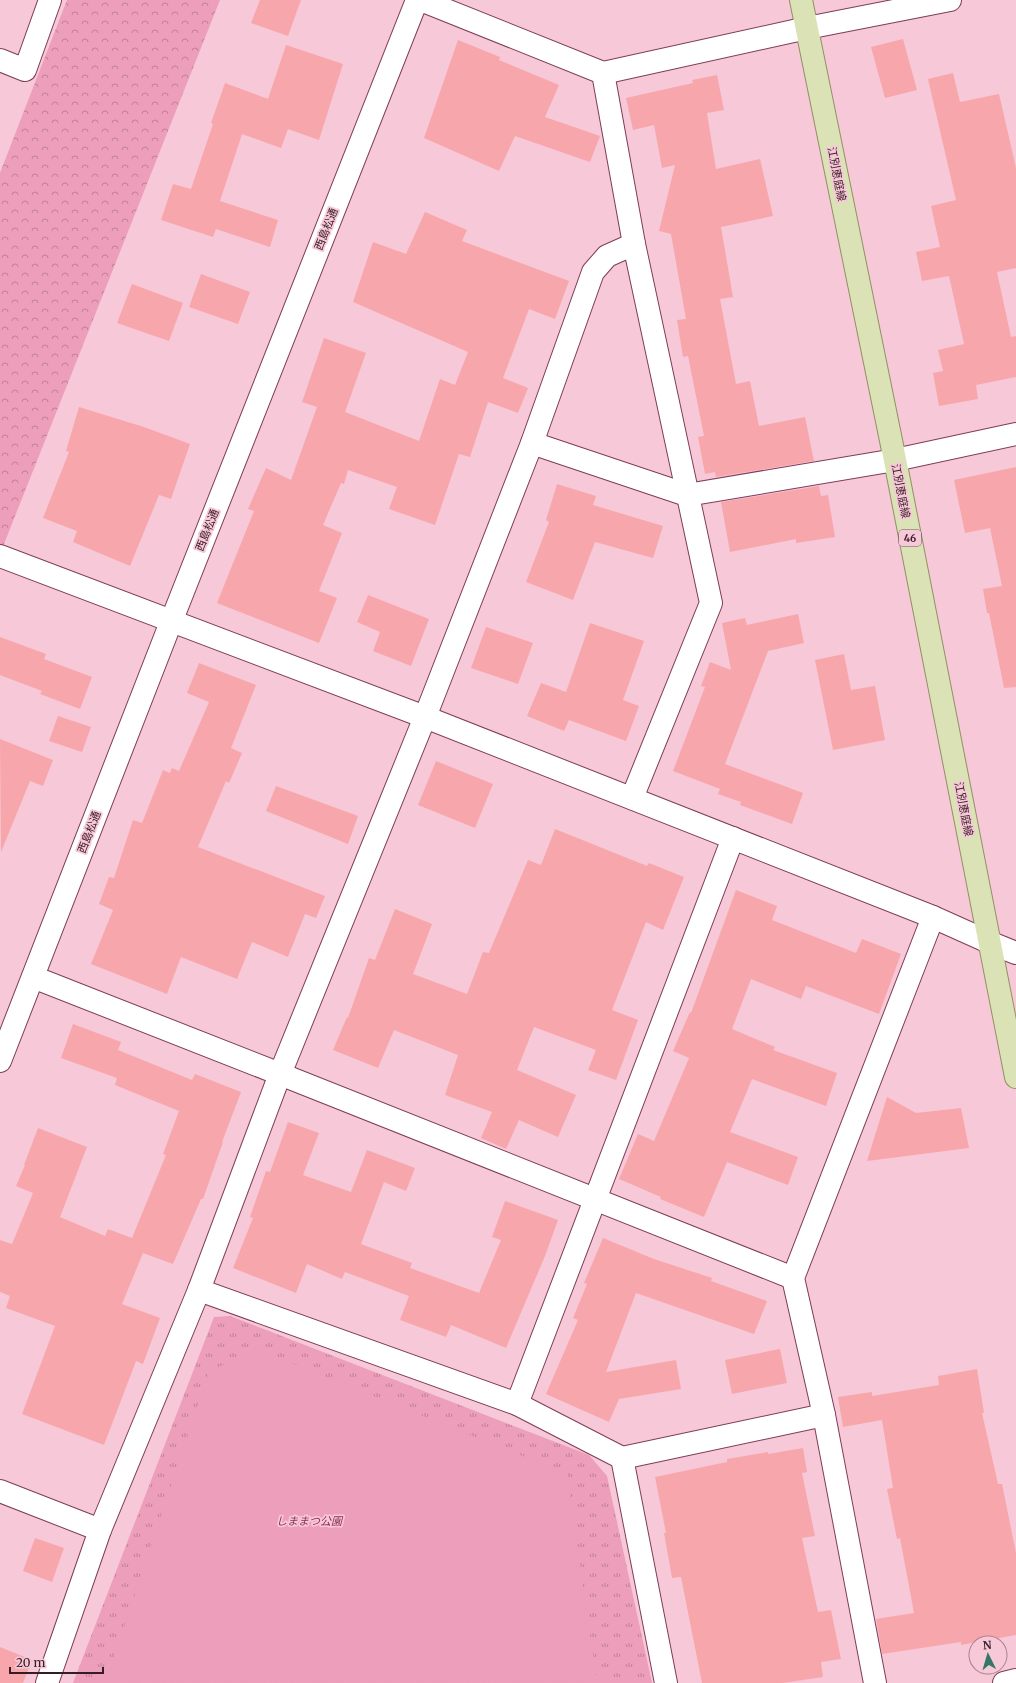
<svg xmlns="http://www.w3.org/2000/svg" width="1016" height="1683" viewBox="0 0 1016 1683" font-family="Merriweather,'Noto Sans JP',serif">
  <style>
    .forest { fill: url(#forest-crowns) }
    .park { fill: url(#park-tufts) }
    .pitch { fill: #ec9eba }
    .building { fill: #f7a7ab }
    .lines { fill: none; stroke-linecap: round; stroke-linejoin: round }
    .street-casing { stroke: #7e3d57; stroke-width: 24 }
    .secondary-casing { stroke: #7e3d57; stroke-width: 24 }
    .primary-casing { stroke: #919064; stroke-width: 24 }
    .street { stroke: #fff; stroke-width: 22 }
    .secondary { stroke: #fff; stroke-width: 22 }
    .primary { stroke: #dae2b6; stroke-width: 22 }
    .labels { text-anchor: middle; stroke-width: 3.5; stroke-linejoin: round; paint-order: stroke }
    .shield { fill: #f7c8d7; stroke: #714f5b; stroke-width: 1 }
    .shield-label { font-size: 10px; font-weight: bold; fill: #371b26 }
    .street-label { font-size: 11px; fill: #371b26; stroke: #f7c8d7 }
    .park-label { font-size: 11px; font-style: italic; fill: #8c2c57; stroke: #f7c8d7 }
  </style>
  <defs>
    <pattern id="forest-crowns" width="20" height="18" patternUnits="userSpaceOnUse"><rect width="20" height="18" fill="#ec9eba"/><path d="M2 6a3 3 0 1 1 6 0M12 15a3 3 0 1 1 6 0" fill="none" stroke="#c08097"/></pattern>
    <pattern id="park-tufts" width="24" height="20" patternUnits="userSpaceOnUse"><rect width="24" height="20" fill="#ec9eba"/><path d="M3 7l-1-3M5 7V3M7 7l1-3M15 17l-1-3M17 17v-4M19 17l1-3" fill="none" stroke="#c08097"/></pattern>
  </defs>
  <rect width="100%" height="100%" fill="#f7c8d7"/>
  <path class="forest" d="M 67,0 L 220,0 L 0,554 L 0,173 Z"/>
  <path class="park" d="M 230,1316 L 589,1455 L 607,1476 L 652,1683 L 73,1683 L 214,1317 Z"/>
  <path class="pitch" d="M 259,1350 L 567,1474 L 597,1683 L 106,1682 L 209,1371 Z"/>
  <g class="building">
    <path d="M 260,0 L 301,0 L 288,36 L 251,23 Z"/>
    <path d="M 903,39 L 917,90 L 885,98 L 871,47 Z"/>
    <path d="M 458,40 L 500,57 L 499,60 L 559,85 L 545,117 L 600,136 L 590,162 L 515,136 L 499,171 L 424,138 Z"/>
    <path d="M 286,45 L 343,64 L 319,140 L 288,129 L 281,148 L 242,134 L 220,201 L 278,220 L 270,247 L 216,229 L 213,237 L 161,220 L 173,184 L 191,189 L 213,124 L 211,123 L 225,83 L 268,99 Z"/>
    <path d="M 953,73 L 960,102 L 999,94 L 1016,168 L 1016,268 L 997,272 L 1011,337 L 1016,336 L 1016,377 L 976,385 L 978,399 L 939,406 L 933,373 L 943,371 L 938,350 L 964,344 L 949,276 L 922,281 L 916,252 L 940,247 L 931,206 L 956,200 L 928,79 Z"/>
    <path d="M 717,75 L 724,110 L 707,113 L 716,169 L 760,159 L 773,216 L 721,227 L 733,297 L 720,299 L 736,384 L 750,381 L 759,426 L 805,417 L 814,461 L 716,477 L 715,472 L 705,474 L 698,437 L 704,436 L 688,356 L 683,357 L 677,320 L 686,319 L 671,234 L 659,231 L 675,165 L 662,168 L 654,125 L 633,130 L 626,98 L 693,83 L 692,80 Z"/>
    <path d="M 425,212 L 467,230 L 462,241 L 569,281 L 555,319 L 529,309 L 503,378 L 528,388 L 518,413 L 488,402 L 470,457 L 459,454 L 435,525 L 389,509 L 397,487 L 348,470 L 344,484 L 341,483 L 323,525 L 342,533 L 319,591 L 337,598 L 319,643 L 217,603 L 254,511 L 248,509 L 266,468 L 291,480 L 317,407 L 302,402 L 324,338 L 366,353 L 345,412 L 419,441 L 440,379 L 455,385 L 468,352 L 353,302 L 373,242 L 406,254 Z"/>
    <path d="M 201,274 L 250,292 L 238,324 L 189,307 Z"/>
    <path d="M 132,284 L 183,303 L 169,341 L 117,323 Z"/>
    <path d="M 79,407 L 144,427 L 190,444 L 171,499 L 159,495 L 130,566 L 73,542 L 77,531 L 43,518 L 69,452 L 66,451 Z"/>
    <path d="M 1016,467 L 1016,687 L 1004,688 L 989,613 L 987,613 L 983,589 L 1002,586 L 990,528 L 965,533 L 954,480 Z"/>
    <path d="M 557,484 L 596,496 L 593,505 L 663,526 L 653,558 L 595,542 L 573,600 L 526,582 L 549,522 L 546,520 Z"/>
    <path d="M 819,486 L 821,496 L 828,495 L 835,537 L 796,543 L 796,539 L 730,552 L 721,502 Z"/>
    <path d="M 368,595 L 429,619 L 411,666 L 373,651 L 380,632 L 357,622 Z"/>
    <path d="M 798,614 L 804,643 L 768,651 L 725,764 L 803,793 L 792,824 L 740,805 L 741,802 L 718,794 L 720,789 L 673,771 L 705,687 L 701,686 L 710,662 L 731,670 L 722,623 L 745,618 L 747,625 Z"/>
    <path d="M 590,623 L 644,641 L 623,700 L 639,706 L 626,741 L 569,720 L 564,731 L 527,716 L 541,683 L 566,692 Z"/>
    <path d="M 486,627 L 533,643 L 518,684 L 471,668 Z"/>
    <path d="M 0,637 L 46,654 L 44,659 L 92,677 L 80,709 L 40,694 L 42,691 L 0,675 Z"/>
    <path d="M 844,654 L 851,690 L 875,686 L 885,740 L 833,750 L 815,660 Z"/>
    <path d="M 199,663 L 256,685 L 231,748 L 242,753 L 229,783 L 226,781 L 198,847 L 325,896 L 316,918 L 305,914 L 288,957 L 252,942 L 237,979 L 181,957 L 167,994 L 91,964 L 113,910 L 99,904 L 109,877 L 114,878 L 133,820 L 142,823 L 163,770 L 170,773 L 172,768 L 179,771 L 209,702 L 187,693 Z"/>
    <path d="M 58,716 L 91,727 L 82,752 L 49,741 Z"/>
    <path d="M 0,739 L 53,760 L 43,786 L 30,781 L 1,852 Z"/>
    <path d="M 436,761 L 493,784 L 475,828 L 418,805 Z"/>
    <path d="M 276,786 L 358,816 L 348,844 L 266,811 Z"/>
    <path d="M 555,829 L 647,866 L 649,863 L 684,877 L 663,930 L 646,922 L 612,1010 L 638,1020 L 616,1080 L 588,1070 L 596,1050 L 534,1027 L 517,1070 L 576,1095 L 558,1137 L 519,1120 L 506,1149 L 481,1138 L 492,1112 L 445,1095 L 458,1055 L 394,1030 L 378,1068 L 333,1050 L 347,1017 L 348,1018 L 369,958 L 375,960 L 395,909 L 432,924 L 413,974 L 467,994 L 483,952 L 489,953 L 528,860 L 541,865 Z"/>
    <path d="M 736,890 L 777,906 L 772,920 L 856,953 L 862,939 L 901,954 L 879,1014 L 806,986 L 801,999 L 751,979 L 732,1029 L 775,1047 L 773,1050 L 837,1073 L 826,1106 L 752,1079 L 730,1132 L 798,1157 L 788,1185 L 727,1162 L 704,1217 L 660,1199 L 661,1197 L 619,1179 L 638,1134 L 654,1141 L 689,1058 L 673,1051 L 690,1012 L 691,1013 Z"/>
    <path d="M 73,1024 L 121,1042 L 118,1050 L 192,1080 L 195,1074 L 241,1092 L 222,1142 L 223,1142 L 203,1199 L 201,1199 L 173,1264 L 143,1253 L 122,1304 L 160,1318 L 143,1364 L 136,1361 L 104,1445 L 22,1414 L 55,1326 L 6,1308 L 10,1296 L 0,1292 L 0,1240 L 12,1244 L 33,1193 L 16,1186 L 25,1165 L 24,1165 L 38,1128 L 87,1147 L 60,1217 L 105,1236 L 108,1229 L 132,1238 L 166,1155 L 163,1154 L 179,1111 L 115,1085 L 117,1078 L 61,1058 Z"/>
    <path d="M 887,1097 L 916,1113 L 961,1108 L 969,1148 L 867,1161 Z"/>
    <path d="M 288,1122 L 319,1133 L 303,1175 L 351,1192 L 367,1150 L 415,1168 L 406,1191 L 384,1182 L 361,1244 L 412,1263 L 410,1268 L 479,1293 L 501,1240 L 492,1237 L 505,1201 L 558,1220 L 545,1256 L 506,1348 L 451,1325 L 446,1337 L 400,1320 L 409,1296 L 345,1272 L 342,1279 L 307,1264 L 296,1293 L 233,1268 L 253,1218 L 250,1217 L 266,1171 L 270,1172 Z"/>
    <path d="M 603,1238 L 654,1259 L 712,1278 L 711,1281 L 767,1301 L 754,1334 L 636,1293 L 606,1372 L 676,1360 L 681,1389 L 619,1399 L 609,1422 L 546,1394 L 578,1320 L 573,1318 L 587,1284 L 584,1283 Z"/>
    <path d="M 780,1349 L 787,1383 L 732,1394 L 725,1360 Z"/>
    <path d="M 977,1369 L 984,1413 L 982,1413 L 998,1484 L 1002,1484 L 1016,1553 L 1016,1635 L 961,1645 L 961,1642 L 882,1654 L 876,1619 L 914,1613 L 900,1538 L 897,1539 L 887,1489 L 893,1488 L 882,1420 L 843,1427 L 838,1397 L 872,1392 L 872,1396 L 939,1385 L 938,1376 Z"/>
    <path d="M 803,1448 L 807,1472 L 802,1473 L 815,1536 L 802,1538 L 818,1612 L 831,1610 L 841,1659 L 821,1662 L 823,1677 L 783,1683 L 702,1683 L 681,1577 L 672,1578 L 664,1533 L 666,1533 L 655,1477 L 727,1462 L 727,1459 L 768,1452 L 768,1454 Z"/>
    <path d="M 35,1538 L 64,1548 L 52,1582 L 23,1571 Z"/>
    <path d="M 0,1647 L 32,1660 L 23,1683 L 0,1683 Z"/>
  </g>
  <g class="lines">
    <defs>
      <g id="street">
        <path d="M 421,0 L 603,73 L 807,28 L 950,0"/>
        <path d="M 0,60 L 25,70 L 50,0"/>
        <path d="M 603,73 L 634,244 L 711,603 L 632,798"/>
        <path d="M 532,443 L 687,495 L 895,460 L 1016,434"/>
        <path d="M 0,556 L 425,717 L 933,917 L 991,943"/>
        <path d="M 33,977 L 280,1074 L 793,1278"/>
        <path d="M 199,1290 L 517,1404 L 622,1458 L 666,1683"/>
        <path d="M 517,1404 L 733,838"/>
        <path d="M 622,1458 L 824,1415"/>
        <path d="M 0,1491 L 100,1530"/>
        <path d="M 47,1683 L 100,1530 L 199,1290 L 280,1074 L 425,717 L 532,443 L 593,272 L 607,256 L 634,244"/>
        <path d="M 875,1683 L 824,1415 L 793,1278 L 933,917"/>
      </g>
      <g id="secondary">
        <path d="M 991,943 L 1016,953"/>
        <path d="M 0,1061 L 171,622 L 417,0"/>
        <path d="M 1004,1683 L 1016,1680"/>
      </g>
      <path id="primary" d="M 801,0 L 895,460 L 1016,1077"/>
    </defs>
    <use href="#street" class="street-casing"/>
    <use href="#secondary" class="secondary-casing"/>
    <use href="#primary" class="primary-casing"/>
    <use href="#street" class="street"/>
    <use href="#secondary" class="secondary"/>
    <use href="#primary" class="primary"/>
  </g>
  <g class="labels">
    <rect class="shield" x="899" y="530" width="22" height="16" rx="3"/>
    <g class="shield-label">
      <text x="910" y="542">46</text>
    </g>
    <g class="street-label">
      <text transform="translate(837 174) rotate(79)" y="4">江別恵庭線</text>
      <text transform="translate(326 229) rotate(-68)" y="4">西島松通</text>
      <text transform="translate(901 491) rotate(79)" y="4">江別恵庭線</text>
      <text transform="translate(207 530) rotate(-68)" y="4">西島松通</text>
      <text transform="translate(964 809) rotate(79)" y="4">江別恵庭線</text>
      <text transform="translate(89 832) rotate(-69)" y="4">西島松通</text>
    </g>
    <g class="park-label">
      <text x="309" y="1525">しままつ公園</text>
    </g>
  </g>
  <g transform="translate(988 1655) rotate(355)"><circle r="19" fill="#f7c8d7" stroke="#aa8390"/>
  <path d="M0-3L7 15L0 10L-7 15Z" fill="#347768"/>
  <text y="-6" font-size="11" font-weight="bold" text-anchor="middle" fill="#371b26">N</text>
  </g>
  <path d="M10 1667v6h93v-6" fill="none" stroke="#371b26" stroke-width="2"/>
  <text x="16" y="1667" font-size="12" fill="#371b26" stroke="#f7c8d7" stroke-width="3" paint-order="stroke">20 m</text>
</svg>
